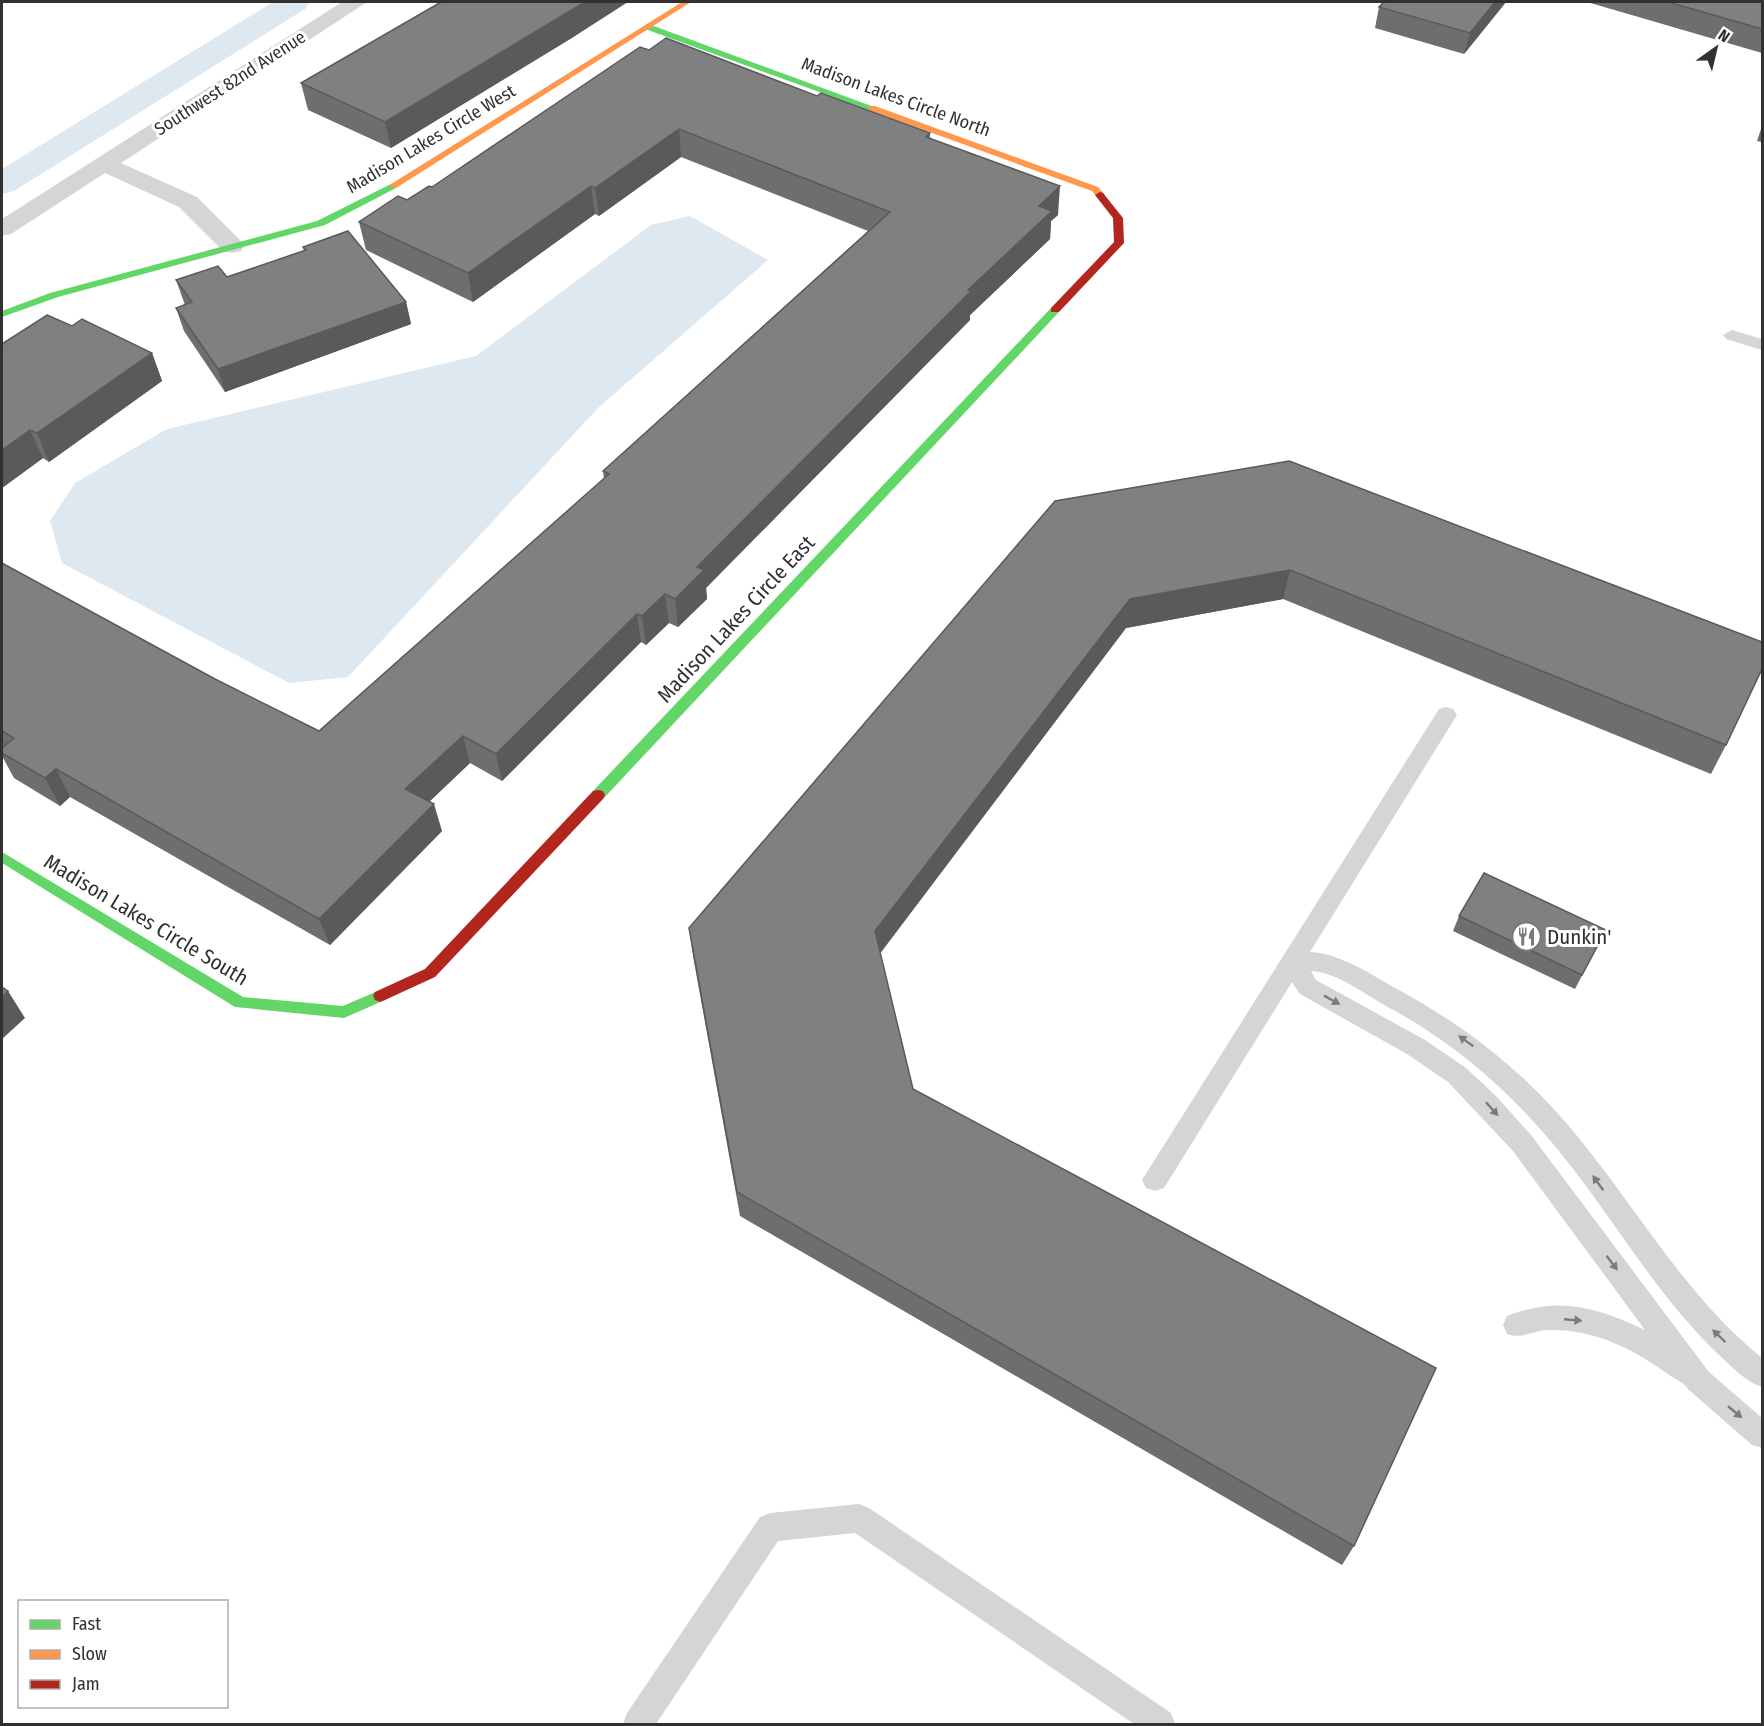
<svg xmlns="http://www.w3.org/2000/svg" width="1764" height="1726" viewBox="0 0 1764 1726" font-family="'Fira Sans Condensed',sans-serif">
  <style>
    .water { fill: #dee8f0 }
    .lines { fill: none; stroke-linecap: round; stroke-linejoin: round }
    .canal { fill: #dee8f0; fill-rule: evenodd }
    .lane { fill: #d5d5d5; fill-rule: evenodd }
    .street { fill: #d5d5d5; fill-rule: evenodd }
    .fast { fill: #63d668; fill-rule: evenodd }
    .slow { fill: #ff974d; fill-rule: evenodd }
    .jam { fill: #b3261e; fill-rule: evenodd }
    .wall { fill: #6e6e6e }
    .shaded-wall { fill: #5a5a5a }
    .building { fill: #808080; stroke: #5a5a5a; stroke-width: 1.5 }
    .oneway { fill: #7b7b7b }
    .labels { text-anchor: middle; stroke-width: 6; stroke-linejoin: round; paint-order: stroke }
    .far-street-label { font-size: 18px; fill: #313131; stroke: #fff }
    .street-label { font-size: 21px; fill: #313131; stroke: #fff }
    .poi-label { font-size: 21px; fill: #313131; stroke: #fff; text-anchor: start }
  </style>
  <rect width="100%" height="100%" fill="#fff"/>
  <path class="water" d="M 690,216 L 768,260 L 598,408 L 348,677 L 289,683 L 62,563 L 50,521 L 75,483 L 167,429 L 476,356 L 651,225 Z"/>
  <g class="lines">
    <path class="canal" d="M 273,2 L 310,2 L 305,9 L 14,191 L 2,194 L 2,169 Z"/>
    <g class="lane">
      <path d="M 1732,330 L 1762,339 L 1762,350 L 1726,339 L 1723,335 Z"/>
      <path d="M 1446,707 L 1453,709 L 1457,715 L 1310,952 C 1342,954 1370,974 1397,989 C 1469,1028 1531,1077 1582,1142 C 1641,1215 1688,1298 1762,1358 L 1762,1387 C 1746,1382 1732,1367 1719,1355 C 1657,1296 1616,1222 1563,1156 C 1514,1095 1457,1044 1388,1007 C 1364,994 1339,973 1311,971 L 1316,980 L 1425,1040 L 1466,1068 L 1496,1096 L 1531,1135 L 1709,1372 L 1762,1418 L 1762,1448 L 1752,1445 L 1689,1390 C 1683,1381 1677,1381 1668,1374 C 1633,1349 1596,1330 1552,1330 C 1535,1329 1522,1340 1507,1334 L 1503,1325 L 1507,1316 C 1558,1296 1596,1307 1645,1330 L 1513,1151 L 1448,1082 L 1407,1054 L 1300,994 L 1292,982 L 1164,1188 L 1155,1191 L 1146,1188 L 1142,1180 L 1439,709 Z"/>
      <path d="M 859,1504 L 869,1508 L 1171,1713 L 1175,1724 L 1134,1724 L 855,1533 L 778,1541 L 656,1724 L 623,1724 L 627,1713 L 760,1517 L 770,1513 Z"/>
    </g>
    <path class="street" d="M 342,2 L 367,2 L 121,163 L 197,197 L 241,241 L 244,246 L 241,251 L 232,253 L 223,251 L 179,207 L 105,173 L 11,234 L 2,236 L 2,219 Z"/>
    <g class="fast">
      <path d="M 645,25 L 651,25 L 877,108 L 869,110 L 645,29 Z"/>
      <path d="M 393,183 L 396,184 L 396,188 L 325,225 L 58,297 L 2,317 L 2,311 L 50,293 L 317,221 Z"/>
      <path d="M 1055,307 L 1059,308 L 1059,312 L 603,799 L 593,799 L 591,795 L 593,791 L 1051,308 Z"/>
      <path d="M 2,852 L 243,997 L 343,1006 L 380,990 L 385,992 L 387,996 L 385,1000 L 344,1018 L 235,1007 L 2,863 Z"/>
    </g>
    <g class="slow">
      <path d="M 682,2 L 691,2 L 396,188 L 388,186 Z"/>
      <path d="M 869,106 L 875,106 L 1098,187 L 1105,195 L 1097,197 L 1092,191 L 869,110 Z"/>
    </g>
    <g class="jam">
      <path d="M 1100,192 L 1103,193 L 1123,218 L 1124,243 L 1059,312 L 1051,312 L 1051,308 L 1114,242 L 1113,218 L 1095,195 Z"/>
      <path d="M 598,790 L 603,791 L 605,795 L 603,799 L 435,977 L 385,1000 L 380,1002 L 375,1000 L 373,996 L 375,992 L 425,969 L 593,791 Z"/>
    </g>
  </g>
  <g class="wall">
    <path d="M 1384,2 L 1506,2 L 1464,54 L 1375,28 L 1379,7 Z"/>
    <path d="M 1587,2 L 1762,2 L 1762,53 Z"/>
    <path d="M 575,36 L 391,148 L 308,110 L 301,83 Z"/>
    <path d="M 649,50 L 817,96 L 930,133 L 930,138 L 1058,215 L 1051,221 L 1050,239 L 970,315 L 970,320 L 706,588 L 707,599 L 678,627 L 669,623 L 646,645 L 641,642 L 502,781 L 470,763 L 429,802 L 442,831 L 330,945 L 70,797 L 60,806 L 14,778 L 2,756 L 2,563 L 215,679 L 319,731 L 604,479 L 603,471 L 868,231 L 681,157 L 599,216 L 595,214 L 473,302 L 366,250 L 359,222 L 407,200 L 432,187 Z"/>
    <path d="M 1762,126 L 1762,142 L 1757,141 Z"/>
    <path d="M 303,247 L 406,302 L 411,324 L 225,392 L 184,331 L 176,308 L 185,305 L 176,280 L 227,277 L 304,251 Z"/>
    <path d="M 72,326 L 152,353 L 162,381 L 49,462 L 43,458 L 2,488 L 2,344 Z"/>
    <path d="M 1289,461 L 1726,745 L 1711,774 L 1283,599 L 1126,628 L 880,952 L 913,1089 L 1354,1546 L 1342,1565 L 740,1216 L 693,956 L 689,928 Z"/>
    <path d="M 1459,916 L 1606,930 L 1575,989 L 1453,931 Z"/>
  </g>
  <g class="shaded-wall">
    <path d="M 585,2 L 628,2 L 575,36 L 391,148 L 385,122 Z"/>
    <path d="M 1495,2 L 1506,2 L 1464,54 L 1470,33 Z"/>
    <path d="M 679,129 L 681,157 L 599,216 L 595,188 Z"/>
    <path d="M 591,186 L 595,214 L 473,302 L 468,273 Z"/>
    <path d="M 1060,186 L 1058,215 L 1051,221 L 1050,239 L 970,315 L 970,320 L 706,588 L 707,599 L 678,627 L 675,599 L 697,567 L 968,290 L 1039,206 Z"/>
    <path d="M 406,302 L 411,324 L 225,392 L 218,369 Z"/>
    <path d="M 152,353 L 162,381 L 49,462 L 37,433 Z"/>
    <path d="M 30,430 L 43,458 L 2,488 L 2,450 Z"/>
    <path d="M 1290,570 L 1283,599 L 1126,628 L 876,959 L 875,931 L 1130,599 Z"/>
    <path d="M 665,594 L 669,623 L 646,645 L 642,616 Z"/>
    <path d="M 637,614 L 641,642 L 502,781 L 496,754 Z"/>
    <path d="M 463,736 L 470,763 L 414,816 L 405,789 Z"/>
    <path d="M 56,769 L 70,797 L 60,806 L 45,778 Z"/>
    <path d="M 434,804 L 442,831 L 330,945 L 319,919 Z"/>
    <path d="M 8,991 L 25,1018 L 2,1039 L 2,997 Z"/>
  </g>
  <g class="building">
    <path d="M 441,2 L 585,2 L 385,122 L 301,83 Z"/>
    <path d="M 1384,2 L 1495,2 L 1470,33 L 1379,7 Z"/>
    <path d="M 1668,2 L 1762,2 L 1762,29 Z"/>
    <path d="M 666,38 L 817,96 L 821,93 L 930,133 L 926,137 L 1060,186 L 1039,206 L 1052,211 L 968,290 L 971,291 L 697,567 L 704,570 L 675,599 L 665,594 L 642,616 L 637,614 L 496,754 L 463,736 L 405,789 L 434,804 L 319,919 L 56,769 L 45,778 L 2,753 L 2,748 L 14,738 L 2,731 L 2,563 L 215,679 L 319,731 L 609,474 L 603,471 L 890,212 L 679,129 L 595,188 L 591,186 L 468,273 L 359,222 L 398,196 L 407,200 L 429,186 L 432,187 L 640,47 L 649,50 Z"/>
    <path d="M 348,231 L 406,302 L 218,369 L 176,308 L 192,302 L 176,280 L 218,266 L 227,277 L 306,250 L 303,247 Z"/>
    <path d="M 47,315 L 72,326 L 82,319 L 152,353 L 37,433 L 30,430 L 2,450 L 2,344 Z"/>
    <path d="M 1289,461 L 1762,642 L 1762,669 L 1726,745 L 1290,570 L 1130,599 L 875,931 L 913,1089 L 1436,1368 L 1354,1546 L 737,1192 L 689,928 L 1055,501 Z"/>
    <path d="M 1484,873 L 1606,930 L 1582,975 L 1459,916 Z"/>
    <path d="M 2,987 L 8,991 L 2,997 Z"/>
  </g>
  <defs><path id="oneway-solid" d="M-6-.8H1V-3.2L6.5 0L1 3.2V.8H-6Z" transform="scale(1.5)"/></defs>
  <g class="oneway">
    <use href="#oneway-solid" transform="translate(1332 1000) rotate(29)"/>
    <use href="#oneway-solid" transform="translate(1466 1041) rotate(-144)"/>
    <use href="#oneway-solid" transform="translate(1492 1109) rotate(48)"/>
    <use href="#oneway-solid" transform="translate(1598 1183) rotate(-126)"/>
    <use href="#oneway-solid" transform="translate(1612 1263) rotate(53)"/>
    <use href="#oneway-solid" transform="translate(1573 1320) rotate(5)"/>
    <use href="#oneway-solid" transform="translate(1719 1336) rotate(-136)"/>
    <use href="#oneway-solid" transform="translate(1735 1412) rotate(40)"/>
  </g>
  <defs>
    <symbol id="restaurant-ring" viewBox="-11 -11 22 22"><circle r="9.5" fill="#fff" stroke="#797979" stroke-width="1.5"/><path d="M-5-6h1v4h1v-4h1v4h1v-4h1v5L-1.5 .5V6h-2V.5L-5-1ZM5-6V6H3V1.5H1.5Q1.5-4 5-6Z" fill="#797979"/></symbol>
  </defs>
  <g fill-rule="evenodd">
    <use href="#restaurant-ring" x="1510" y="920" width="33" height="33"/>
  </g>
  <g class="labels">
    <g class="far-street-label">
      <text transform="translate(230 83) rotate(-33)" y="6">Southwest 82nd Avenue</text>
      <text transform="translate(896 97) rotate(20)" y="6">Madison Lakes Circle North</text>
      <text transform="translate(431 139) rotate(-31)" y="6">Madison Lakes Circle West</text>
    </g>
    <g class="street-label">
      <text transform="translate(736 619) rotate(-47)" y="7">Madison Lakes Circle East</text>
      <text transform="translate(146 920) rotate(31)" y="7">Madison Lakes Circle South</text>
    </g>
    <g class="poi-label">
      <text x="1547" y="944">Dunkin'</text>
    </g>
  </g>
  <rect width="1764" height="1726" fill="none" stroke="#313131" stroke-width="6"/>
  <rect x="18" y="1600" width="210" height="108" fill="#ffffff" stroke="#adadad" stroke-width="1.5"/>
  <rect x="30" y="1620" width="30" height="9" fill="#63d668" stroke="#adadad" stroke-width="1.5"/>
  <text x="72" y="1630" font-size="18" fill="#313131">Fast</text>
  <rect x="30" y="1650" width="30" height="9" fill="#ff974d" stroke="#adadad" stroke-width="1.5"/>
  <text x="72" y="1660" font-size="18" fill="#313131">Slow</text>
  <rect x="30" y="1680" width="30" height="9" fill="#b3261e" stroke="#adadad" stroke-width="1.5"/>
  <text x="72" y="1690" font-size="18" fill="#313131">Jam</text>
  <g transform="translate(1716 48) rotate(34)" stroke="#ffffff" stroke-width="4.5" paint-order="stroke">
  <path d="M0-4.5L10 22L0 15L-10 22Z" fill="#313131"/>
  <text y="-9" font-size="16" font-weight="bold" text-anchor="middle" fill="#313131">N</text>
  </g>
</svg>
